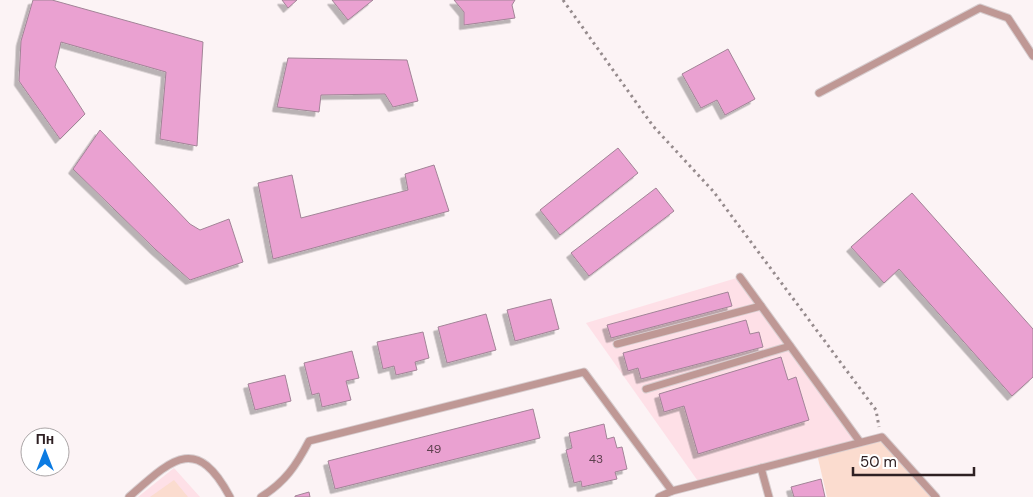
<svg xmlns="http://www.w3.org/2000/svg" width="1033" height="497" viewBox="0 0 1033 497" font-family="'DM Sans',sans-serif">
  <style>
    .built { fill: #fee0e7 }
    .green { fill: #fbdccf }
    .building { fill: #eaa1d1; stroke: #a28497; filter: url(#shadow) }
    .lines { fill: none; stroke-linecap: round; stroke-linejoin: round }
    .service-casing { stroke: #d7cdcf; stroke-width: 9 }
    .path { stroke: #968b8d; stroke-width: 3; stroke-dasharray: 2.5 4; stroke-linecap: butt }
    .service { stroke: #bf9895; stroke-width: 7 }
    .labels { text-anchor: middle; stroke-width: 4; stroke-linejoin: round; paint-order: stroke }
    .number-label { font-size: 12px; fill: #5d404e }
  </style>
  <defs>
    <filter id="shadow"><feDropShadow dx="-4.5" dy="4.5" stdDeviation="0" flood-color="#0004"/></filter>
  </defs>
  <rect width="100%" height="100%" fill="#fcf3f5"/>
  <g class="built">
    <path d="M 740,277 L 860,442 L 700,484 L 586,323 Z"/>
    <path d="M 174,468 L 200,497 L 138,497 Z"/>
  </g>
  <g class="green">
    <path d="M 882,437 L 936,497 L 827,497 L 817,454 Z"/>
    <path d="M 174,480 L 188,497 L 150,497 Z"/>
  </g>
  <g class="building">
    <path d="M 33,0 L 52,0 L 203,42 L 197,146 L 160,139 L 166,72 L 61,42 L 55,67 L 85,114 L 60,139 L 19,81 L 21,41 Z"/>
    <path d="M 282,0 L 297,0 L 288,8 Z"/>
    <path d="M 332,0 L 373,0 L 348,20 Z"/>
    <path d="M 454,0 L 515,0 L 512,5 L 515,18 L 464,25 L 464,12 Z"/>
    <path d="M 728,49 L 755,99 L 725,115 L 717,100 L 701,108 L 682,74 Z"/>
    <path d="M 288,58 L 407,60 L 418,101 L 393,107 L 385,94 L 321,95 L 319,112 L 277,107 Z"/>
    <path d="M 100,130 L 190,224 L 200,230 L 229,219 L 243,262 L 190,280 L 155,249 L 73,169 Z"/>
    <path d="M 618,148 L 638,173 L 560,235 L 540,210 Z"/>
    <path d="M 434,165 L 449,211 L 273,259 L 258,183 L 292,175 L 301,218 L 408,190 L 405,174 Z"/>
    <path d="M 656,188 L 674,211 L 589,276 L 571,253 Z"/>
    <path d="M 912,193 L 1033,329 L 1033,377 L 1012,396 L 899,269 L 884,283 L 851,247 Z"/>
    <path d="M 728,292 L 732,306 L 611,338 L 607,325 Z"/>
    <path d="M 551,299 L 559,329 L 515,341 L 507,310 Z"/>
    <path d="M 486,314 L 496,350 L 447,363 L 438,327 Z"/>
    <path d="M 746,320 L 750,334 L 759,332 L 763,347 L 641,379 L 638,368 L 628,371 L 623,353 Z"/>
    <path d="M 423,332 L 429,358 L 415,362 L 417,370 L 396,375 L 394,366 L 383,369 L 377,342 Z"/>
    <path d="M 352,351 L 359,378 L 346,381 L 351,400 L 322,407 L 319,393 L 312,395 L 304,363 Z"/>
    <path d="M 781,357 L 788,380 L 796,377 L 809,420 L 698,454 L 684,406 L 664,412 L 659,394 Z"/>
    <path d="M 285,375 L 291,401 L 255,410 L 248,384 Z"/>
    <path d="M 533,409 L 540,438 L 335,489 L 328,461 Z"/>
    <path d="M 604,424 L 607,439 L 614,437 L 617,448 L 622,447 L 627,469 L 615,472 L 617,479 L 582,487 L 581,481 L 574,483 L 566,450 L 572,448 L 569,433 Z"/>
    <path d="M 821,479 L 825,497 L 794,497 L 791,487 Z"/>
    <path d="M 309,492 L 310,497 L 295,497 L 295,496 Z"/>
  </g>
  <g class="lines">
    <defs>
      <g id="service">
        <path d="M 819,93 L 980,8 L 1008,18 L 1033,56"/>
        <path d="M 740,277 L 860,442"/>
        <path d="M 617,344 L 761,306"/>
        <path d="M 646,389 L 790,346"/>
        <path d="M 761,468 L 769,497"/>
        <path d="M 129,497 C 171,460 196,433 230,497"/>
        <path d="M 261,497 C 285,482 296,466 309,441 L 584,372 L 672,491"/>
        <path d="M 659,497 L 672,491 L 882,437 L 936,497"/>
      </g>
    </defs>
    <use href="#service" class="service-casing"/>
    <path class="path" d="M 563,0 L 653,126 L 713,191 L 876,410 L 879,427"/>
    <use href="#service" class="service"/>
  </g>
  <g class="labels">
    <g class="number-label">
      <text x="434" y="453">49</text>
      <text x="596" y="463">43</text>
    </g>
  </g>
  <g transform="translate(45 452)"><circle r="24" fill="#ffffff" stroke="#aba6a7"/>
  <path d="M0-4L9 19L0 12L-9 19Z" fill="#0c7be2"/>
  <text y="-8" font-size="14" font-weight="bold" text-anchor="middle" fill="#2e2023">Пн</text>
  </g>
  <path d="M853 467v8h121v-8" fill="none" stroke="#2e2023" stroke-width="2.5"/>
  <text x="860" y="467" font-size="15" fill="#2e2023" stroke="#ffffff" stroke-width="4" paint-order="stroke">50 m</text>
</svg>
